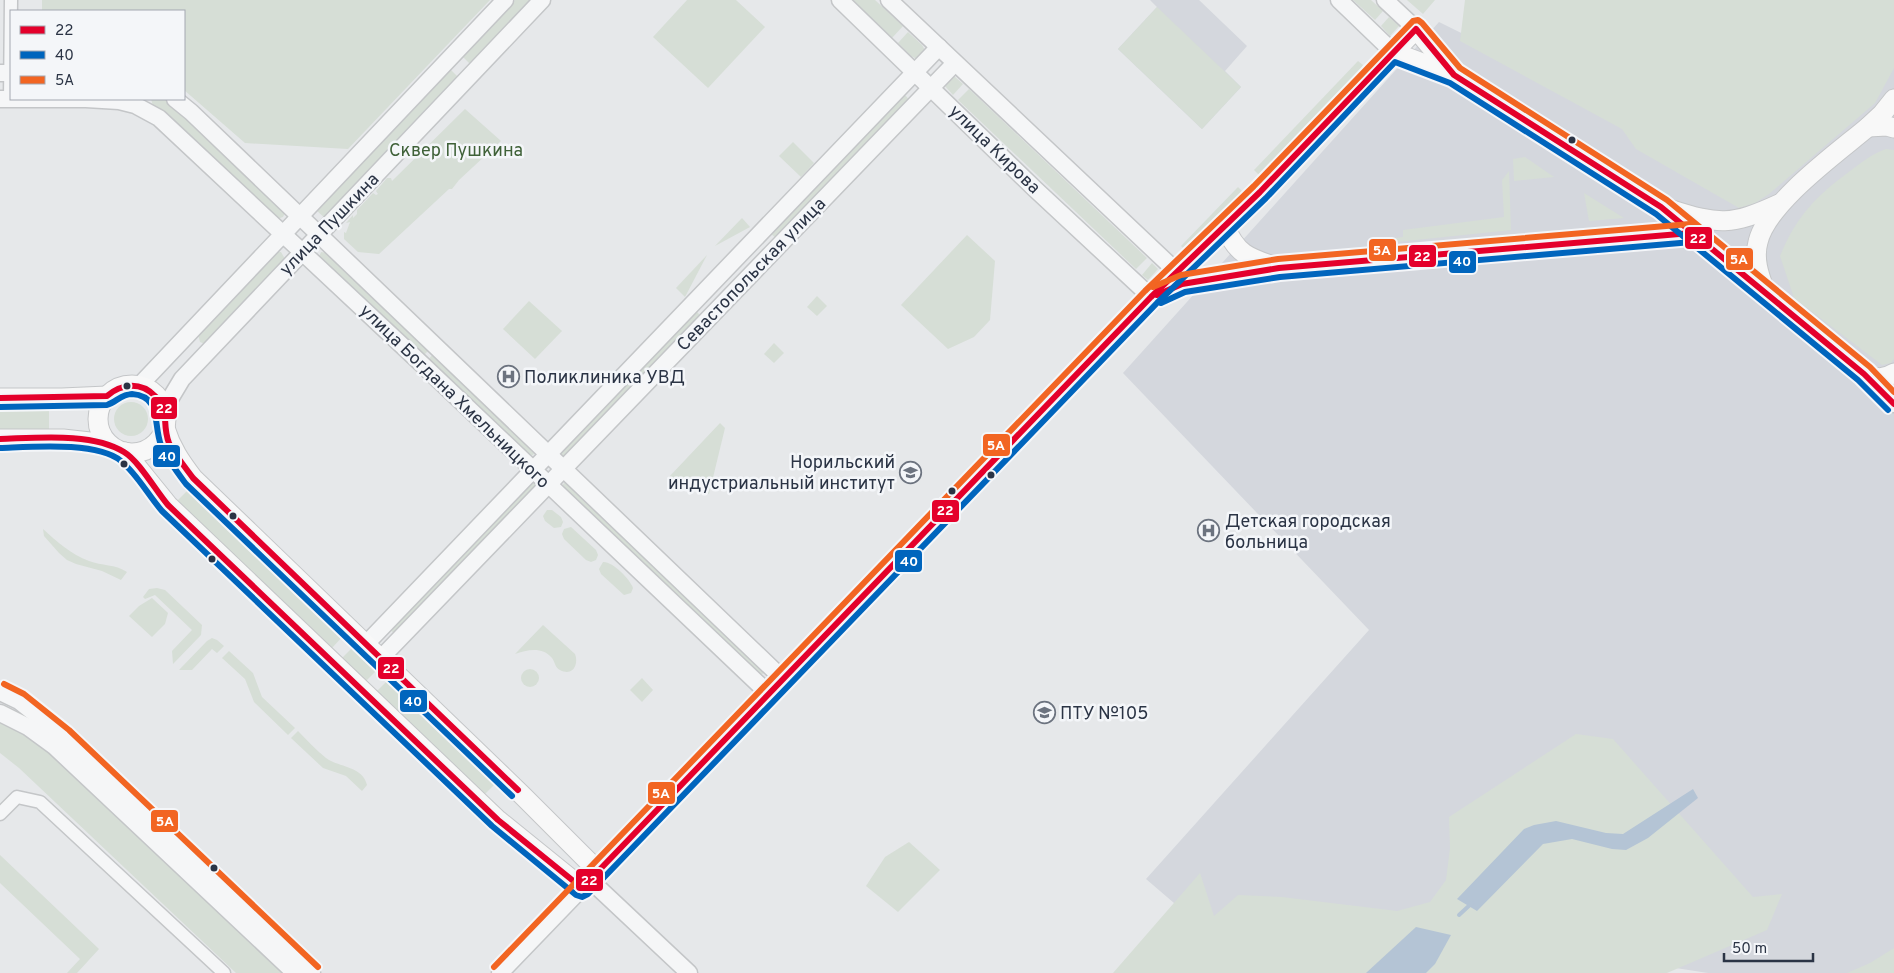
<svg xmlns="http://www.w3.org/2000/svg" width="1894" height="973" viewBox="0 0 1894 973" font-family="Overpass,sans-serif">
  <style>
    .built { fill: #d4d7dd }
    .green { fill: #d6ded6 }
    .water { fill: #b4c4d5 }
    .lines { fill: none; stroke-linecap: round; stroke-linejoin: round }
    .stream { stroke: #b4c4d5; stroke-width: 4 }
    .minor-casing { stroke: #c4c6c8; stroke-width: 15 }
    .tertiary-casing { stroke: #c4c6c8; stroke-width: 19 }
    .secondary-casing { stroke: #c4c6c8; stroke-width: 21 }
    .minor { stroke: #f5f6f7; stroke-width: 12 }
    .tertiary { stroke: #f5f6f7; stroke-width: 16 }
    .secondary { stroke: #f8f8f8; stroke-width: 19 }
    .bus-1-casing { stroke: #f4f6f9; stroke-width: 10 }
    .bus-2-casing { stroke: #f4f6f9; stroke-width: 10 }
    .bus-3-casing { stroke: #f4f6f9; stroke-width: 10 }
    .bus-1 { stroke: #e4002b; stroke-width: 6 }
    .bus-2 { stroke: #0065bd; stroke-width: 6 }
    .bus-3 { stroke: #f26522; stroke-width: 6 }
    .bus-dot { fill: #2b3445; stroke: #f4f6f9; stroke-width: 2 }
    .labels { text-anchor: middle; stroke-width: 5; stroke-linejoin: round; paint-order: stroke }
    .street-label { font-size: 18px; fill: #2b3445; stroke: #f4f6f9 }
    .park-label { font-size: 18px; fill: #3f6138; stroke: #f4f6f9 }
    .poi-label { font-size: 18px; fill: #2b3445; stroke: #f4f6f9; text-anchor: start }
    .line-badge { stroke: #f4f6f9; stroke-width: 2 }
    .badge-label { font-size: 14px; text-anchor: middle; font-weight: bold; fill: #fff }
  </style>
  <rect width="100%" height="100%" fill="#e6e8ea"/>
  <g class="built">
    <path d="M 1150,0 L 1199,0 L 1247,46 L 1225,71 L 1241,87 L 1202,129 L 1118,49 L 1157,7 Z"/>
    <path d="M 1439,22 L 1747,174 L 1894,45 L 1894,973 L 1708,973 L 1598,956 L 1216,939 L 1146,879 L 1369,630 L 1123,373 Z"/>
  </g>
  <g class="green">
    <path d="M 42,0 L 490,0 L 348,149 L 245,143 L 184,90 L 184,11 L 42,11 Z"/>
    <path d="M 515,0 L 533,0 L 471,65 L 462,56 Z"/>
    <path d="M 687,0 L 736,0 L 765,27 L 708,88 L 653,37 Z"/>
    <path d="M 853,0 L 875,0 L 903,26 L 892,38 Z"/>
    <path d="M 1353,0 L 1371,0 L 1383,11 L 1375,20 Z"/>
    <path d="M 1407,0 L 1435,0 L 1423,14 Z"/>
    <path d="M 1465,0 L 1894,0 L 1894,68 L 1875,103 L 1769,194 L 1755,203 L 1739,208 L 1636,149 L 1622,129 L 1460,41 Z"/>
    <path d="M 1157,7 L 1241,87 L 1202,129 L 1118,49 Z"/>
    <path d="M 1389,17 L 1399,26 L 1390,36 L 1381,26 Z"/>
    <path d="M 908,32 L 922,45 L 925,50 L 917,59 L 911,56 L 898,43 Z"/>
    <path d="M 1358,61 L 1363,65 L 1358,75 L 1261,177 L 1254,170 Z"/>
    <path d="M 450,69 L 459,78 L 326,219 L 316,210 Z"/>
    <path d="M 954,76 L 963,84 L 953,95 L 944,85 Z"/>
    <path d="M 969,89 L 1147,258 L 1136,269 L 958,100 Z"/>
    <path d="M 902,96 L 906,96 L 909,100 L 777,239 L 770,233 Z"/>
    <path d="M 151,99 L 164,99 L 187,116 L 285,213 L 283,217 L 277,219 L 153,106 Z"/>
    <path d="M 465,109 L 501,141 L 459,180 L 452,189 L 449,189 L 379,254 L 358,252 L 344,239 L 344,232 L 346,233 L 350,222 L 346,223 L 353,215 L 353,218 L 357,214 L 357,210 L 373,193 L 376,195 L 378,194 L 376,191 L 387,178 L 391,178 L 392,181 Z"/>
    <path d="M 793,142 L 814,163 L 801,177 L 779,156 Z"/>
    <path d="M 1886,149 L 1894,150 L 1894,359 L 1891,363 L 1882,365 L 1794,298 L 1780,256 C 1796,217 1816,196 1850,171 C 1862,162 1872,154 1886,149 Z"/>
    <path d="M 1525,157 L 1554,177 L 1514,181 L 1513,159 Z"/>
    <path d="M 1509,171 L 1511,230 L 1387,243 L 1387,239 L 1403,237 L 1403,230 L 1504,217 L 1502,180 Z"/>
    <path d="M 1238,187 L 1245,194 L 1193,248 L 1185,250 L 1181,246 Z"/>
    <path d="M 1584,193 L 1624,218 L 1589,221 Z"/>
    <path d="M 742,218 L 750,227 L 715,246 Z"/>
    <path d="M 967,235 L 995,261 L 990,320 L 974,337 L 948,349 L 901,305 Z"/>
    <path d="M 275,252 L 281,252 L 285,259 L 205,344 L 200,342 L 198,334 Z"/>
    <path d="M 321,252 L 327,253 L 429,350 L 422,357 L 319,257 Z"/>
    <path d="M 707,255 L 685,297 L 676,288 Z"/>
    <path d="M 1152,263 L 1158,269 L 1148,280 L 1142,275 Z"/>
    <path d="M 817,296 L 827,306 L 817,316 L 807,307 Z"/>
    <path d="M 529,301 L 562,331 L 535,359 L 503,329 Z"/>
    <path d="M 695,310 L 702,317 L 565,457 L 562,456 L 560,453 Z"/>
    <path d="M 774,343 L 784,353 L 774,363 L 764,354 Z"/>
    <path d="M 433,354 L 535,452 L 533,455 L 530,456 L 427,361 Z"/>
    <circle cx="131" cy="419" r="17"/>
    <rect x="0" y="407" width="49" height="22"/>
    <path d="M 720,423 L 725,428 L 709,494 L 677,479 L 669,477 Z"/>
    <path d="M 531,482 L 535,483 L 536,486 L 394,633 L 390,630 Z"/>
    <path d="M 566,482 L 765,672 L 760,676 L 562,487 L 563,484 Z"/>
    <path d="M 190,488 L 344,635 L 332,648 L 177,501 Z"/>
    <path d="M 547,510 L 552,510 L 561,517 L 563,522 L 561,527 L 554,528 L 545,521 L 543,516 Z"/>
    <path d="M 571,527 L 596,550 L 598,555 L 596,560 L 591,562 L 586,560 L 564,539 L 562,534 L 564,529 Z"/>
    <path d="M 43,529 C 57,542 71,554 89,561 C 102,566 115,564 127,572 L 121,580 L 102,571 L 76,564 L 67,560 L 59,553 L 44,536 Z"/>
    <path d="M 603,562 C 612,561 630,579 633,588 L 631,593 L 624,595 L 601,574 L 599,569 Z"/>
    <path d="M 157,588 L 165,590 L 202,625 L 201,635 L 173,664 L 172,651 L 192,630 L 155,595 L 145,599 L 143,597 L 149,589 Z"/>
    <path d="M 152,598 L 168,613 L 165,624 L 152,637 L 129,616 L 139,606 Z"/>
    <path d="M 543,625 L 575,654 C 579,664 573,677 560,670 C 555,668 555,662 552,658 C 542,646 527,650 515,654 Z"/>
    <path d="M 212,638 L 217,640 L 224,646 L 217,653 L 212,649 L 192,670 L 179,670 L 207,641 Z"/>
    <path d="M 355,645 L 379,668 L 366,681 L 342,658 Z"/>
    <path d="M 229,651 L 253,673 L 262,697 L 295,728 L 288,735 L 254,702 L 245,679 L 222,658 Z"/>
    <circle cx="530" cy="678" r="9"/>
    <path d="M 390,678 L 498,781 L 485,794 L 377,691 Z"/>
    <path d="M 642,678 L 653,690 L 642,702 L 630,690 Z"/>
    <path d="M 0,721 L 8,724 L 40,743 L 283,973 L 236,973 L 19,768 L 0,753 Z"/>
    <path d="M 298,731 C 307,740 316,750 326,758 C 337,767 363,766 367,785 L 362,791 L 346,776 L 323,768 L 291,738 Z"/>
    <path d="M 1576,734 L 1613,739 L 1753,897 L 1782,894 L 1767,930 L 1667,973 L 1113,973 L 1200,873 L 1214,916 L 1238,895 L 1282,897 L 1397,911 L 1430,902 L 1446,880 L 1450,848 L 1449,817 Z"/>
    <path d="M 909,842 L 940,870 L 898,912 L 866,886 L 885,857 Z"/>
    <path d="M 0,855 L 99,949 L 77,973 L 67,973 L 80,959 L 0,883 Z"/>
    <path d="M 1894,948 L 1894,973 L 1847,973 L 1870,963 Z"/>
  </g>
  <g class="water">
    <path d="M 1693,789 L 1698,798 L 1648,838 L 1626,850 L 1612,849 L 1572,839 L 1543,844 L 1477,911 L 1457,899 L 1524,829 L 1534,825 L 1556,821 L 1606,833 L 1623,834 Z"/>
    <path d="M 1416,927 L 1451,935 L 1435,964 L 1426,973 L 1366,973 Z"/>
  </g>
  <g class="lines">
    <path class="stream" d="M 1459,915 L 1472,903"/>
    <defs>
      <g id="minor">
        <path d="M 10,99 L 11,0"/>
        <path d="M 0,814 L 17,797 L 40,802 L 224,973"/>
      </g>
      <g id="tertiary">
        <path d="M 840,0 L 1035,189 L 1151,297"/>
        <path d="M 889,0 L 1177,272"/>
        <path d="M 1339,0 L 1393,52"/>
        <path d="M 1385,0 L 1416,29"/>
        <path d="M 0,73 L 11,73"/>
        <path d="M 0,99 L 86,99 L 119,101 L 135,105 L 159,118 L 425,367 L 769,694"/>
        <path d="M 175,99 L 191,112 L 783,679"/>
        <path d="M 1864,374 L 1894,404"/>
        <path d="M 139,386 L 505,0"/>
        <path d="M 164,409 L 182,379 L 542,0"/>
        <path d="M 366,644 L 939,47"/>
        <path d="M 381,658 L 955,63"/>
        <path d="M 0,692 L 19,701 L 63,736 L 312,973"/>
        <path d="M 0,713 L 28,727 L 54,746 L 295,973"/>
        <path d="M 590,880 L 689,973"/>
        <path d="M 500,973 L 582,888"/>
      </g>
      <g id="secondary">
        <path d="M 1393,52 L 1454,75 L 1661,207 L 1864,374 C 1875,378 1883,380 1894,373"/>
        <path d="M 1868,127 L 1887,126 L 1894,128"/>
        <path d="M 1669,209 C 1719,225 1731,226 1779,204"/>
        <path d="M 1225,226 C 1236,254 1249,258 1276,267"/>
        <path d="M 1161,293 L 1182,284 L 1279,268 L 1691,233"/>
        <path d="M 1766,294 C 1760,277 1753,260 1758,242 C 1767,203 1837,153 1868,127 L 1882,114 L 1894,99"/>
        <circle cx="132" cy="419" r="34"/>
        <path d="M 0,398 L 62,398 L 107,396"/>
        <path d="M 165,428 C 171,448 181,462 193,478 L 522,795 L 598,871"/>
        <path d="M 0,439 L 63,439 L 108,444"/>
        <path d="M 125,452 L 168,505 L 498,820 L 582,888 L 1151,297 L 1260,192 L 1416,29 L 1454,75"/>
      </g>
    </defs>
    <use href="#minor" class="minor-casing"/>
    <use href="#tertiary" class="tertiary-casing"/>
    <use href="#secondary" class="secondary-casing"/>
    <use href="#minor" class="minor"/>
    <use href="#tertiary" class="tertiary"/>
    <use href="#secondary" class="secondary"/>
    <defs>
      <g id="bus-1">
        <path d="M 1157,295 L 1182,284 L 1279,268 L 1691,233"/>
        <path d="M 0,398 L 107,396 C 122,383 141,382 155,396 C 160,400 162,402 164,408 C 166,420 164,431 169,443 C 175,455 185,467 193,478 L 518,790"/>
        <path d="M 0,439 C 36,438 92,432 124,452 C 139,461 156,491 168,505 L 498,820 L 582,888 L 1151,297 L 1260,192 L 1416,29 L 1454,75 L 1661,207 L 1864,374 L 1894,404"/>
      </g>
      <g id="bus-2">
        <path d="M 1161,303 L 1185,292 L 1280,277 L 1692,242"/>
        <path d="M 0,407 L 107,405 C 116,402 122,394 132,394 C 162,396 153,425 161,445 C 167,459 177,472 186,484 L 512,796"/>
        <path d="M 0,448 C 30,447 97,441 121,461 C 137,474 148,495 162,511 L 492,826 L 576,895 L 582,897 L 588,894 L 1157,303 L 1266,198 L 1395,62 L 1450,83 L 1656,214 L 1858,380 L 1888,410"/>
      </g>
      <g id="bus-3">
        <path d="M 1153,287 L 1181,275 L 1278,259 L 1690,224"/>
        <path d="M 4,684 L 24,694 L 69,730 L 318,967"/>
        <path d="M 494,967 L 1145,291 L 1254,186 L 1413,21 L 1418,20 L 1422,23 L 1460,68 L 1667,200 L 1870,367 L 1894,392"/>
      </g>
    </defs>
    <use href="#bus-1" class="bus-1-casing"/>
    <use href="#bus-2" class="bus-2-casing"/>
    <use href="#bus-3" class="bus-3-casing"/>
    <use href="#bus-1" class="bus-1"/>
    <use href="#bus-2" class="bus-2"/>
    <use href="#bus-3" class="bus-3"/>
  </g>
  <defs>
    <symbol id="hospital-ring" viewBox="-11 -11 22 22"><circle r="9.5" fill="#f4f6f9" stroke="#6c737f" stroke-width="1.5"/><path d="M-5-5h3v3.5h4V-5h3V5h-3V1.5h-4V5h-3Z" fill="#6c737f"/></symbol>
    <symbol id="university-ring" viewBox="-11 -11 22 22"><circle r="9.5" fill="#f4f6f9" stroke="#6c737f" stroke-width="1.5"/><path d="M0-5L7-2L0 1L-7-2ZM-4 1L0 2.5L4 1V4Q0 6-4 4Z" fill="#6c737f"/></symbol>
  </defs>
  <g fill-rule="evenodd">
    <use href="#hospital-ring" x="496" y="364" width="25" height="25"/>
    <use href="#university-ring" x="898" y="460" width="25" height="25"/>
    <use href="#hospital-ring" x="1196" y="518" width="25" height="25"/>
    <use href="#university-ring" x="1032" y="700" width="25" height="25"/>
  </g>
  <g class="bus-dot">
    <circle cx="1572" cy="140" r="4.5"/>
    <circle cx="127" cy="386" r="4.5"/>
    <circle cx="124" cy="464" r="4.5"/>
    <circle cx="991" cy="475" r="4.5"/>
    <circle cx="952" cy="491" r="4.5"/>
    <circle cx="233" cy="516" r="4.5"/>
    <circle cx="212" cy="559" r="4.5"/>
    <circle cx="214" cy="868" r="4.5"/>
  </g>
  <g class="labels">
    <g class="street-label">
      <text transform="translate(995 149) rotate(44)" y="6">улица Кирова</text>
      <text transform="translate(329 224) rotate(-46)" y="6">улица Пушкина</text>
      <text transform="translate(751 274) rotate(-46)" y="6">Севастопольская улица</text>
      <text transform="translate(455 396) rotate(44)" y="6">улица Богдана Хмельницкого</text>
    </g>
    <g class="park-label">
      <text x="456" y="156">Сквер Пушкина</text>
    </g>
    <g class="poi-label">
      <text x="524" y="383">Поликлиника УВД</text>
      <text x="895" y="468" text-anchor="end">Норильский<tspan x="895" dy="21">индустриальный институт</tspan></text>
      <text x="1225" y="527">Детская городская<tspan x="1225" dy="21">больница</tspan></text>
      <text x="1060" y="719">ПТУ №105</text>
    </g>
  </g>
  <g class="line-badge">
    <rect x="1684" y="226" width="29" height="24" rx="5" fill="#e4002b"/>
    <rect x="1368" y="238" width="29" height="24" rx="5" fill="#f26522"/>
    <rect x="1408" y="244" width="29" height="24" rx="5" fill="#e4002b"/>
    <rect x="1725" y="247" width="29" height="24" rx="5" fill="#f26522"/>
    <rect x="1448" y="250" width="29" height="24" rx="5" fill="#0065bd"/>
    <rect x="150" y="396" width="28" height="24" rx="5" fill="#e4002b"/>
    <rect x="982" y="433" width="29" height="24" rx="5" fill="#f26522"/>
    <rect x="152" y="444" width="29" height="24" rx="5" fill="#0065bd"/>
    <rect x="931" y="499" width="29" height="24" rx="5" fill="#e4002b"/>
    <rect x="894" y="549" width="29" height="24" rx="5" fill="#0065bd"/>
    <rect x="377" y="656" width="28" height="24" rx="5" fill="#e4002b"/>
    <rect x="399" y="689" width="29" height="24" rx="5" fill="#0065bd"/>
    <rect x="647" y="781" width="29" height="24" rx="5" fill="#f26522"/>
    <rect x="150" y="809" width="29" height="24" rx="5" fill="#f26522"/>
    <rect x="575" y="868" width="29" height="24" rx="5" fill="#e4002b"/>
  </g>
  <g class="badge-label">
    <text x="1698" y="243">22</text>
    <text x="1382" y="255">5А</text>
    <text x="1422" y="261">22</text>
    <text x="1739" y="264">5А</text>
    <text x="1462" y="266">40</text>
    <text x="164" y="413">22</text>
    <text x="996" y="450">5А</text>
    <text x="167" y="461">40</text>
    <text x="945" y="515">22</text>
    <text x="909" y="566">40</text>
    <text x="391" y="673">22</text>
    <text x="413" y="706">40</text>
    <text x="661" y="798">5А</text>
    <text x="165" y="826">5А</text>
    <text x="589" y="885">22</text>
  </g>
  <rect x="10" y="10" width="175" height="90" fill="#f4f6f9" stroke="#a4a8b1"/>
  <rect x="20" y="26" width="25" height="8" fill="#e4002b" stroke="#a4a8b1"/>
  <text x="55" y="35" font-size="15" fill="#2b3445">22</text>
  <rect x="20" y="51" width="25" height="8" fill="#0065bd" stroke="#a4a8b1"/>
  <text x="55" y="60" font-size="15" fill="#2b3445">40</text>
  <rect x="20" y="76" width="25" height="8" fill="#f26522" stroke="#a4a8b1"/>
  <text x="55" y="85" font-size="15" fill="#2b3445">5А</text>
  <path d="M1724 953v8h89v-8" fill="none" stroke="#2b3445" stroke-width="2.5"/>
  <text x="1732" y="953" font-size="15" fill="#2b3445" stroke="#f4f6f9" stroke-width="4" paint-order="stroke">50 m</text>
</svg>
